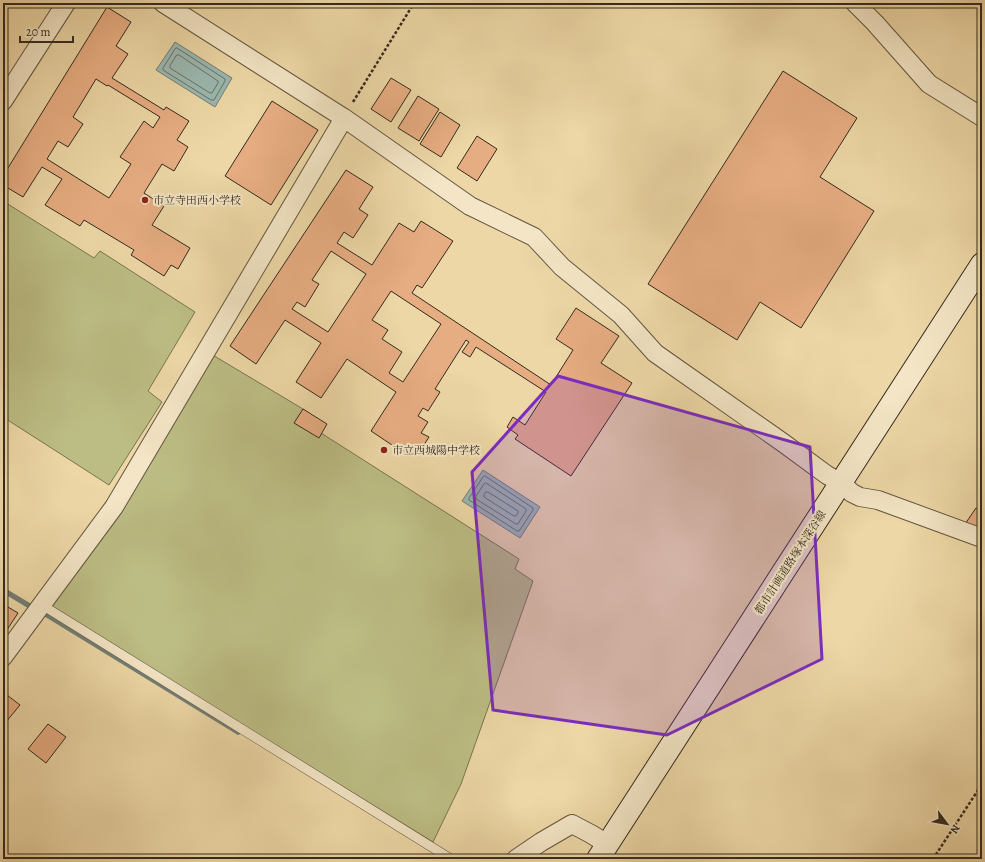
<svg xmlns="http://www.w3.org/2000/svg" width="985" height="862" viewBox="0 0 985 862" font-family="Alegreya,'Noto Serif JP',serif">
  <style>
    .green { fill: #bcbd84; stroke: #787451 }
    .water { fill: #9bb8b0; stroke: #727f76 }
    .lines { fill: none; stroke-linecap: round; stroke-linejoin: round }
    .shore { stroke: #687167; stroke-width: 1 }
    .stream { stroke: #727f76; stroke-width: 5.5 }
    .building { fill: #e7ad82; stroke: #352a1e; fill-rule: evenodd }
    .lane-casing { stroke: #635540; stroke-width: 10 }
    .street-casing { stroke: #635540; stroke-width: 20 }
    .secondary-casing { stroke: #352a1e; stroke-width: 24 }
    .path { stroke: #352a1e; stroke-width: 2.5; stroke-dasharray: 3 2; stroke-linecap: butt }
    .lane { stroke: #f3e5c5; stroke-width: 9 }
    .street { stroke: #f3e5c5; stroke-width: 18 }
    .secondary { stroke: #f3e5c5; stroke-width: 22 }
    .marked { fill: #7b2cbf; fill-opacity: 0.2; stroke: #7b2cbf; stroke-width: 3; stroke-linejoin: round }
    .poi-dot { fill: #8f2418; stroke: #f3e5c5; stroke-width: 1.5 }
    .labels { text-anchor: middle; stroke-width: 4; stroke-linejoin: round; paint-order: stroke }
    .poi-label { font-size: 11px; fill: #352a1e; stroke: #f3e5c5; text-anchor: start }
    .street-label { font-size: 11px; fill: #352a1e; stroke: #f3e5c5 }
  </style>
  <rect width="100%" height="100%" fill="#edd7a6"/>
  <filter id="stains"><feTurbulence type="fractalNoise" baseFrequency=".005" numOctaves="4"/><feColorMatrix values="0 0 0 0 .2 0 0 0 0 .09 0 0 0 0 .02 0 0 0 .5 -.17"/></filter>
  <radialGradient id="worn" r=".72"><stop offset=".6" stop-color="#630" stop-opacity="0"/><stop offset="1" stop-color="#630" stop-opacity=".3"/></radialGradient>
  <g class="green">
    <path d="M 3,201 L 94,258 L 100,251 L 195,312 L 148,391 L 162,402 L 109,485 L 3,417 Z"/>
    <path d="M 211,354 L 303,409 L 321,433 L 519,559 L 515,569 L 533,581 L 461,784 L 433,842 L 49,606 Z"/>
  </g>
  <g class="water">
    <path d="M 175,42 L 232,78 L 215,107 L 156,70 Z"/>
    <path d="M 483,470 L 540,507 L 520,538 L 462,501 Z"/>
  </g>
  <g class="lines">
    <g class="shore">
      <path d="M 177,48 L 225,79 L 225,81 L 214,100 L 211,100 L 163,70 L 163,68 L 175,49 Z"/>
      <path d="M 177,55 L 179,55 L 218,81 L 218,83 L 212,93 L 210,93 L 170,68 L 170,66 Z"/>
      <path d="M 485,476 L 533,508 L 533,510 L 519,531 L 517,531 L 469,500 L 469,498 L 483,477 Z"/>
      <path d="M 486,483 L 526,509 L 526,511 L 518,524 L 516,524 L 476,499 L 476,496 L 484,484 Z"/>
      <path d="M 486,492 L 488,492 L 518,511 L 518,513 L 516,516 L 514,516 L 484,497 L 484,495 Z"/>
    </g>
    <g class="stream">
      <path d="M 3,590 L 28,605"/>
      <path d="M 44,613 L 238,732"/>
    </g>
  </g>
  <g class="building">
    <path d="M 107,7 L 131,22 L 116,46 L 128,54 L 112,78 L 164,110 L 166,107 L 189,121 L 177,140 L 188,147 L 174,171 L 162,164 L 144,193 L 164,206 L 152,225 L 190,248 L 178,269 L 171,265 L 164,276 L 131,255 L 134,250 L 84,220 L 80,226 L 45,205 L 62,179 L 42,167 L 23,197 L 3,185 L 3,176 ZM 96,79 L 107,86 L 108,85 L 160,117 L 153,128 L 144,121 L 120,157 L 131,164 L 109,198 L 47,159 L 58,141 L 68,147 L 83,124 L 73,117 Z"/>
    <path d="M 783,71 L 857,118 L 820,177 L 874,211 L 801,328 L 760,302 L 737,340 L 648,284 Z"/>
    <path d="M 391,78 L 411,90 L 391,122 L 371,109 Z"/>
    <path d="M 418,96 L 439,109 L 419,141 L 398,128 Z"/>
    <path d="M 272,101 L 318,130 L 271,205 L 225,176 Z"/>
    <path d="M 440,112 L 460,125 L 441,157 L 420,144 Z"/>
    <path d="M 477,136 L 497,149 L 477,181 L 457,168 Z"/>
    <path d="M 346,170 L 373,187 L 359,209 L 368,215 L 353,238 L 344,232 L 337,243 L 372,265 L 399,223 L 414,232 L 421,221 L 453,241 L 422,288 L 417,285 L 412,293 L 551,385 L 573,350 L 556,339 L 576,308 L 619,336 L 601,363 L 632,383 L 571,476 L 515,439 L 518,435 L 507,427 L 513,417 L 525,425 L 546,392 L 476,347 L 470,357 L 462,352 L 469,342 L 466,340 L 435,389 L 440,392 L 428,411 L 423,408 L 418,416 L 428,422 L 421,433 L 429,437 L 420,451 L 413,446 L 407,455 L 371,431 L 396,392 L 347,359 L 321,398 L 296,382 L 321,343 L 285,320 L 256,364 L 230,346 ZM 331,251 L 366,274 L 328,332 L 292,309 L 297,302 L 305,307 L 319,284 L 312,280 ZM 391,291 L 441,324 L 403,382 L 389,373 L 402,352 L 382,339 L 388,330 L 372,320 Z"/>
    <path d="M 303,409 L 327,424 L 319,438 L 294,423 Z"/>
    <path d="M 976,508 L 982,511 L 982,526 L 976,536 L 963,527 Z"/>
    <path d="M 3,604 L 18,613 L 3,636 Z"/>
    <path d="M 3,692 L 20,705 L 6,722 L 3,720 Z"/>
    <path d="M 48,724 L 66,737 L 46,763 L 28,749 Z"/>
  </g>
  <g class="lines">
    <defs>
      <path id="lane" d="M 42,605 L 451,859"/>
      <g id="street">
        <path d="M 163,3 L 344,118 L 470,206 L 534,237 L 562,267 L 621,315 L 655,353 L 782,442 L 827,475 L 841,483 L 852,493 L 860,497 L 878,500 L 982,538"/>
        <path d="M 855,3 L 875,23 L 929,84 L 982,117"/>
        <path d="M 3,101 L 66,3"/>
        <path d="M 3,657 L 114,507 L 344,118"/>
        <path d="M 516,859 L 541,842 L 572,824 L 591,834 L 607,844"/>
      </g>
      <path id="secondary" d="M 598,859 L 982,264"/>
    </defs>
    <use href="#lane" class="lane-casing"/>
    <use href="#street" class="street-casing"/>
    <use href="#secondary" class="secondary-casing"/>
    <g class="path">
      <path d="M 353,102 L 414,3"/>
      <path d="M 933,859 L 982,784"/>
    </g>
    <use href="#lane" class="lane"/>
    <use href="#street" class="street"/>
    <use href="#secondary" class="secondary"/>
  </g>
  <path class="marked" d="M 558,376 L 810,447 L 822,659 L 667,735 L 493,710 L 472,472 Z"/>
  <g class="poi-dot">
    <circle cx="145" cy="200" r="4"/>
    <circle cx="384" cy="450" r="4"/>
  </g>
  <g class="labels">
    <g class="poi-label">
      <text x="153" y="204">市立寺田西小学校</text>
      <text x="392" y="454">市立西城陽中学校</text>
    </g>
    <g class="street-label">
      <text transform="translate(790 562) rotate(-57)" y="4">都市計画道路塚本深谷線</text>
    </g>
  </g>
  <rect width="985" height="862" fill="none" stroke="#edd7a6" stroke-width="16"/>
  <rect x="4" y="4" width="977" height="854" fill="none" stroke="#352a1e" stroke-width="2"/>
  <rect x="8" y="8" width="969" height="846" fill="none" stroke="#352a1e"/>
  <g transform="translate(947 824) rotate(122)" stroke="#f3e5c5" stroke-width="3" paint-order="stroke">
  <path d="M0-3L7 15L0 10L-7 15Z" fill="#352a1e"/>
  <text y="-6" font-size="11" font-weight="bold" text-anchor="middle" fill="#352a1e">N</text>
  </g>
  <path d="M20 36v6h53v-6" fill="none" stroke="#352a1e" stroke-width="2"/>
  <text x="26" y="36" font-size="12" fill="#352a1e" stroke="#f3e5c5" stroke-width="3" paint-order="stroke">20 m</text>
  <rect width="100%" height="100%" filter="url(#stains)"/>
  <rect width="100%" height="100%" fill="url(#worn)"/>
</svg>
